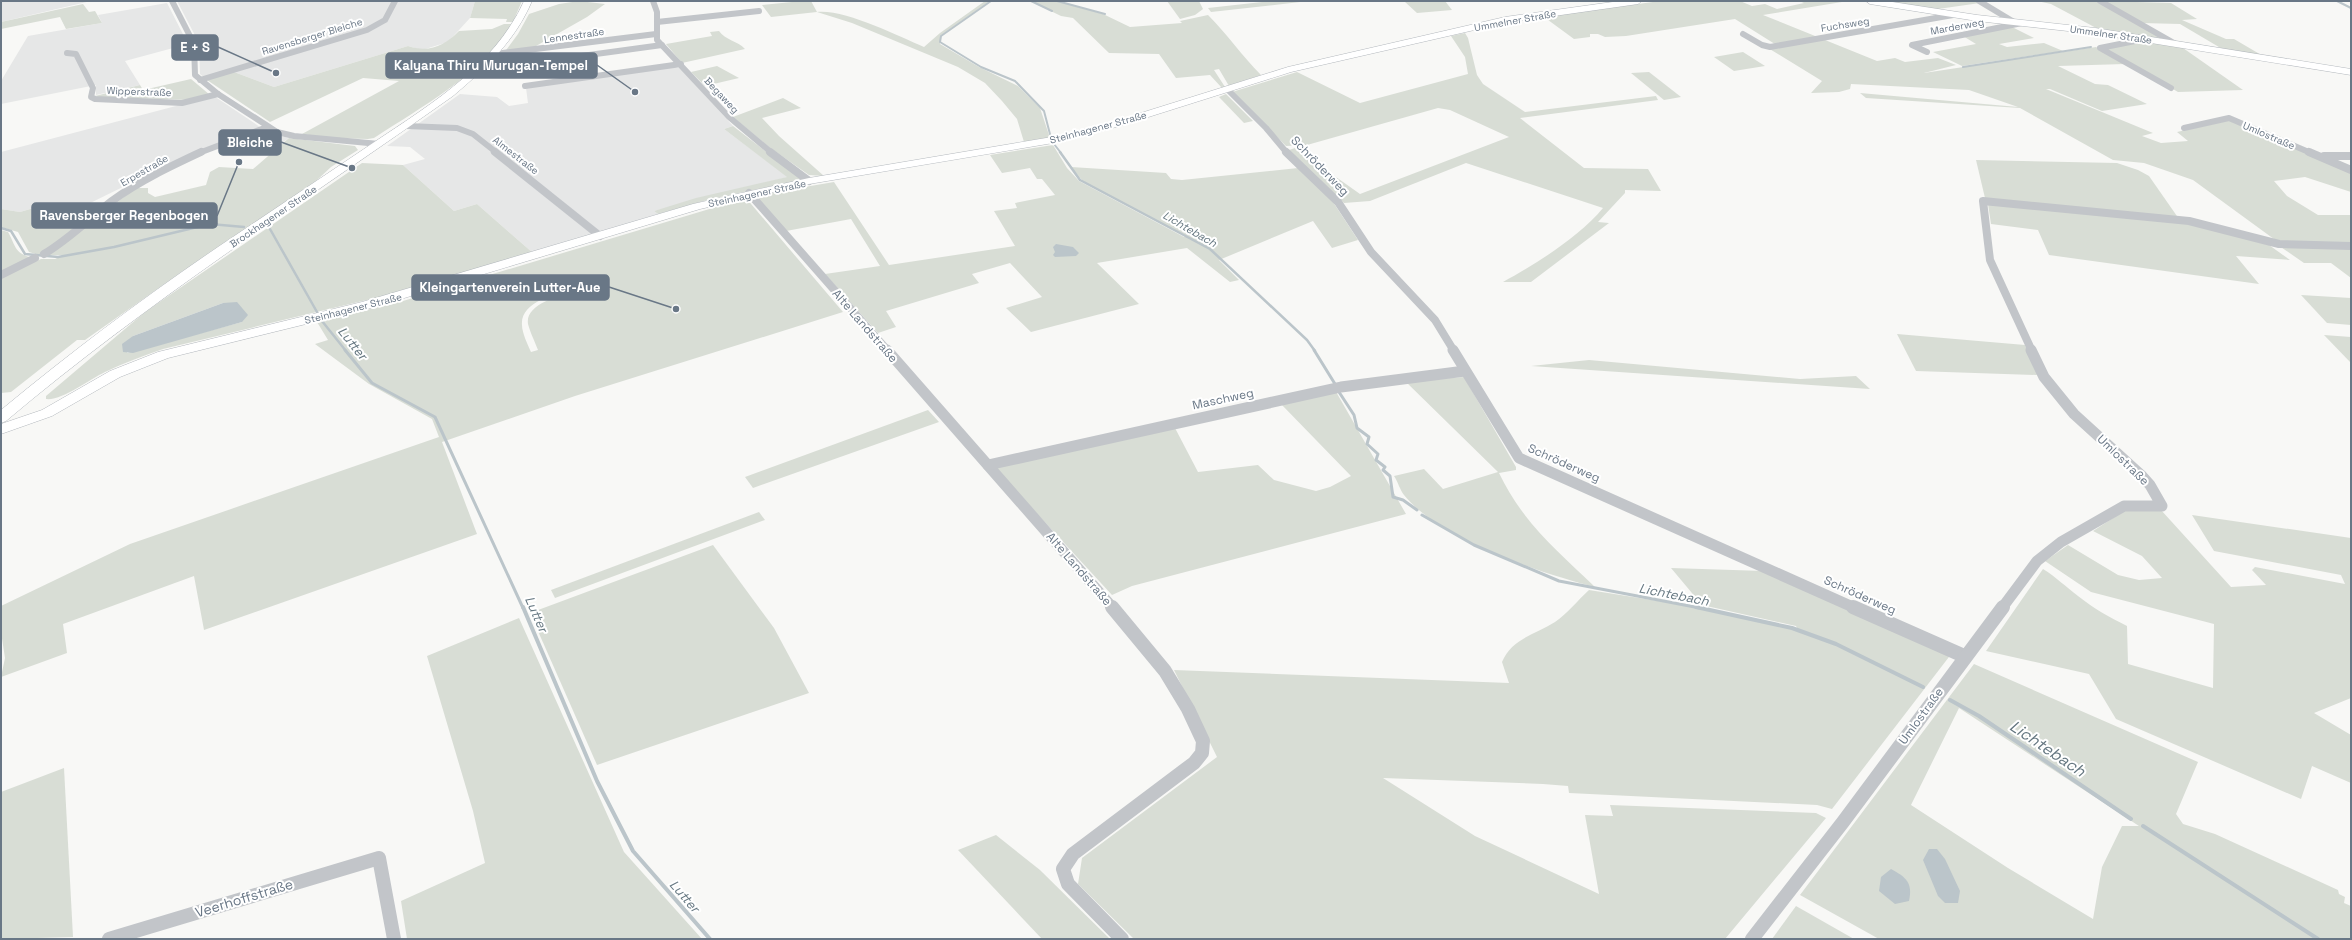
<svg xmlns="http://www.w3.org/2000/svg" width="2352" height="940" viewBox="0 0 2352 940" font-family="'Space Grotesk',sans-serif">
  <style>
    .built { fill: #e6e7e7 }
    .green { fill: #d8ddd5; fill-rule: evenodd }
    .water { fill: #bbc5ca }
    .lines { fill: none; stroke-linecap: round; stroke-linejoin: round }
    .stream-far3 { stroke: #bbc5ca; stroke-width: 2 }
    .stream-far2 { stroke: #bbc5ca; stroke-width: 2.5 }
    .stream-far1 { stroke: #bbc5ca; stroke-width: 3 }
    .stream { stroke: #bbc5ca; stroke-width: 4 }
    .secondary-casing { stroke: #b4b9be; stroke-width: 1 }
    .street-far3 { stroke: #c2c5c9; stroke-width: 6 }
    .street-far2 { stroke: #c2c5c9; stroke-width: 8 }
    .street-far1 { stroke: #c2c5c9; stroke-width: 11 }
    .street { stroke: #c2c5c9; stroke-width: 14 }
    .secondary { fill: #fff; fill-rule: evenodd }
    .labels { text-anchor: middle; stroke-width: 4; stroke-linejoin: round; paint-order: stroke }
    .far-street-label { font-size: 10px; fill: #697786; stroke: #fff }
    .far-water-label { font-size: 11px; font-style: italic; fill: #657781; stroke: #fff }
    .street-label { font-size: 12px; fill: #697786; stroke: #fff }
    .water-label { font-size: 13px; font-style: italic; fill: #657781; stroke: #fff }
    .near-street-label { font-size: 14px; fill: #697786; stroke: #fff }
    .near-water-label { font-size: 16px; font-style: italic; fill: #657781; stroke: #fff }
    .leader { fill: none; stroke: #697786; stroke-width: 1.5 }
    .callout-dot { fill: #697786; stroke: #fff; stroke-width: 1.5 }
    .callout { fill: #697786; stroke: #697786; stroke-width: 1.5 }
    .callout-label { font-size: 13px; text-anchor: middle; font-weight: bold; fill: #fff }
  </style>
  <rect width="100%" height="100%" fill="#f8f8f6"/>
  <g class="built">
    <path d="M 1,1 L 91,1 L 1,22 Z"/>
    <path d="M 177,1 L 475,1 L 470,18 L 448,42 L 422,50 L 408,46 L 274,87 L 234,72 L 207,80 L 200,74 L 199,43 Z"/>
    <path d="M 167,3 L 188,44 L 125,61 L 140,85 L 96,95 L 96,85 L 1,104 L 1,81 L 28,36 L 102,23 L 98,15 Z"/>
    <path d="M 672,67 L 680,68 L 733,126 L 724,129 L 788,177 L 654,211 L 658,214 L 533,253 L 477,204 L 454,211 L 403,165 L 425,159 L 410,147 L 387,146 L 460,94 L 497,97 L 509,106 L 528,103 L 526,88 Z"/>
    <path d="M 214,96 L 260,127 L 130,180 L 135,181 L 74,211 L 37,207 L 20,212 L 1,209 L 1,152 Z"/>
    <path d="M 276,135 L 289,138 L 275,148 L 253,147 Z"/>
  </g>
  <g class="green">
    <path d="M 475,1 L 522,1 L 513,22 L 506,22 L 507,19 L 470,18 Z"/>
    <path d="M 579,1 L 605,4 L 587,17 L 529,50 L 504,53 L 518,34 L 529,14 L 559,4 Z"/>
    <path d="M 802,1 L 811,1 L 817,12 C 845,9 898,36 924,47 L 940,33 L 985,1 L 990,1 L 940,36 L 940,44 L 979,67 L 1018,86 L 1040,108 L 1050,138 L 1024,142 L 1017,119 L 1002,101 L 985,83 L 958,67 L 852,23 L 817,12 L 771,17 L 762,5 Z"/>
    <path d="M 1030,1 L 1056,1 L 1103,14 L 1130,27 L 1182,23 L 1180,21 L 1208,15 C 1227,34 1242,56 1261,75 L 1229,86 L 1219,69 L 1214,70 L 1225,87 L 1222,88 L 1210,75 L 1176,78 L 1159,54 L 1109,53 L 1073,18 L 1061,16 Z"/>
    <path d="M 1167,1 L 1199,1 L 1203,9 L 1195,15 L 1180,19 Z"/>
    <path d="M 1271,1 L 1309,1 L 1211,12 L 1208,8 Z"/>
    <path d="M 1404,1 L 1445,1 L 1452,10 L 1417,13 Z"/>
    <path d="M 1660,1 L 1740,1 L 1752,6 L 1765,4 L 1777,9 L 1804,3 L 1799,1 L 1848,1 L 1763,15 L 1877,61 L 1895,58 L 1905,62 L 1938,58 L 1956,65 L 1924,73 L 2096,47 L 2125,64 L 2058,66 L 2095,84 L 2108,85 L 2147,104 L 2102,111 L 2050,89 L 2046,89 L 2153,133 L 2142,136 L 2161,143 L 2188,141 L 2177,132 L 2231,120 L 2351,171 L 2351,192 L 2305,177 L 2274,181 L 2287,196 L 2318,215 L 2351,215 L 2351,244 L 2278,242 L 2193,180 L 2144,163 L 2113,160 L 2020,108 L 1866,98 L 1860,93 L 2018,107 L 1969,90 L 1851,84 L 1850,89 L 1839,92 L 1811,93 L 1822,81 L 1768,48 L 1778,46 L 1735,19 L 1626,36 L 1605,37 L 1598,34 L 1590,34 L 1590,37 L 1574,39 L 1544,17 Z"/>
    <path d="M 1878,1 L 1978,1 L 1980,3 L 1931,10 Z"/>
    <path d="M 2037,1 L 2098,1 L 2168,41 L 2100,30 L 2051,4 Z"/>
    <path d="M 2102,1 L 2171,3 L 2197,19 L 2182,20 L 2226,39 L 2234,39 L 2263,56 L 2224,50 L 2180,24 L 2141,23 Z"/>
    <path d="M 83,4 L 89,12 L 95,11 L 102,23 L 66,29 L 60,17 L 1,29 L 1,22 Z"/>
    <path d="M 504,24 L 512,24 C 480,76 424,105 374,138 L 368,139 L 332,138 L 302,134 L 399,81 L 363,78 L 270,122 L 207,80 L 234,72 L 274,87 L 408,46 C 429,53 444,46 459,31 L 492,29 Z"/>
    <path d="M 2012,27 L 2034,38 L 1999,44 L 2007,47 L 2044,43 L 2063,51 L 1962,66 L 1933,52 L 1976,44 L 1963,36 Z"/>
    <path d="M 719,31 C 725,40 738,41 745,49 L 682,63 L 666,44 L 712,36 L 710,32 Z"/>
    <path d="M 1465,33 L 1468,38 L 1477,75 L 1483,84 L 1525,112 L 1656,96 L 1658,100 L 1520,118 L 1584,168 L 1648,169 L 1661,191 L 1625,190 L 1625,193 L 1598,222 L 1609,223 L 1531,282 L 1503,282 C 1536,264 1579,237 1603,208 L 1466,163 L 1370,201 L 1344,203 L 1289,150 L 1295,148 L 1360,194 L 1509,137 L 1450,110 L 1438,108 L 1307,145 L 1286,146 L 1232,92 L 1297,72 L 1360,103 L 1468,74 L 1465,57 L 1451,36 Z"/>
    <path d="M 2141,41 L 2183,48 L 2243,90 L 2178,92 L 2105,49 Z"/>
    <path d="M 1743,52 L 1765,66 L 1734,71 L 1714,57 Z"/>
    <path d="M 717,66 L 739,78 L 705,86 L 691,72 Z"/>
    <path d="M 1649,72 L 1681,97 L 1664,100 L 1631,73 Z"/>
    <path d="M 191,79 L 210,95 L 190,100 L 97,97 L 95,96 L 140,85 L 143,90 Z"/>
    <path d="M 1226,94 L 1253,121 L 1244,123 L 1219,97 Z"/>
    <path d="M 783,98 L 801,108 L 762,118 L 779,136 L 824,176 L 809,175 L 769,147 L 733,117 Z"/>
    <path d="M 733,126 L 800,178 L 796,181 L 711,199 L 658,214 L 654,211 L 696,198 L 787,177 L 724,129 Z"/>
    <path d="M 289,138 L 355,146 L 358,150 L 331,167 L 315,182 L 183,271 L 85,340 L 77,340 L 11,392 L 1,393 L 1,277 L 41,259 L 55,259 L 63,255 L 47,255 L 136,188 L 148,188 L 148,193 L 155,197 L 206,185 L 210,172 L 219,167 L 253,169 Z"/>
    <path d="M 1053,145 L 1067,168 L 1079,181 L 1184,237 L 1187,236 L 1094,188 L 1082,180 L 1071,167 L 1166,173 L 1171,179 L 1182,180 L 1298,168 L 1333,202 L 1358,240 L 1332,248 L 1313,221 L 1219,260 L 1239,280 L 1230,282 L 1187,248 L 1097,263 L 1139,304 L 1031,332 L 1006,308 L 1042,297 L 1010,263 L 972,274 L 979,283 L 886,311 L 896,327 L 878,333 L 825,274 L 880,266 L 851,219 L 786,231 L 757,199 L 757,195 L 834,182 L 889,265 L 1015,246 L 994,211 L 1017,208 L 1015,203 L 1055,195 L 1042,179 L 1037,179 L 1030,168 L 1002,173 L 990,155 Z"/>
    <path d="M 1976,160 L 2117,163 L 2138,170 L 2149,176 L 2179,219 L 1985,198 Z"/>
    <path d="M 362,163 L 403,165 L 454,211 L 477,204 L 533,253 L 400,292 L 163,349 C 143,356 124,363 105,372 C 90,379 62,401 46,399 L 46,396 L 145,312 ZM 223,303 L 242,322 L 127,353 L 133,336 Z"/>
    <path d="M 746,198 L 843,312 L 575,396 L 442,442 L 477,534 L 204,630 L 194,576 L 63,624 L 67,653 L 1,677 L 5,658 L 1,632 L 1,606 L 130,544 L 439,437 L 432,419 L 369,384 L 315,344 L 328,340 L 317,322 L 403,301 ZM 572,290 C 559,297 525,304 528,324 C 530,332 535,342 538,350 L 531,352 C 528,345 522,333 522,325 C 520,302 555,294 572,290 Z"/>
    <path d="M 1988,204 L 2183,222 L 2269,245 L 2290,260 L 2236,256 L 2259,284 L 2049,255 L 2038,230 L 1991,224 Z"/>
    <path d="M 37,207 L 95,214 L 54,247 L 39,255 L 29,252 L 18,232 L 1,227 L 1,209 L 20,212 Z"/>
    <path d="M 1,230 L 8,232 C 16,246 14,253 32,258 L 1,272 Z"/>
    <path d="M 2278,245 L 2351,247 L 2351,278 L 2331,263 L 2304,263 Z"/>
    <path d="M 2301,295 L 2351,298 L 2351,325 L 2327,323 Z"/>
    <path d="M 1897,334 L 2025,345 L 2039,374 L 2036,375 L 1916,371 Z"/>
    <path d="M 2324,335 L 2351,337 L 2351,363 Z"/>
    <path d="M 1589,360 L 1800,379 L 1856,376 L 1870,389 L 1531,366 Z"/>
    <path d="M 1464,377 L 1516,467 L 1516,470 L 1499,473 C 1523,523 1556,549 1595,587 C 1542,574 1439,539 1404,495 C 1400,490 1398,482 1394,476 L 1424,469 L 1443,489 L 1498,472 L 1405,381 Z"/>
    <path d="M 1335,390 L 1406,514 L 1132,586 L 1112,595 L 994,467 L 1175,428 L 1198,472 L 1258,465 L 1274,480 L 1316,491 L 1330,487 L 1351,476 L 1281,404 Z"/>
    <path d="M 928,410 L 939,422 L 753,488 L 745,477 Z"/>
    <path d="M 2161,510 L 2231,587 L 2266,585 L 2252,570 L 2255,567 L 2345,584 L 2341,575 L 2214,551 L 2192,515 L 2351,538 L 2351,698 L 2314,713 L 2351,735 L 2351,783 L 2312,766 L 2301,799 L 2116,719 L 2089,674 L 1986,651 L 2043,569 C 2056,577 2066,587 2078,596 C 2093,608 2109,617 2127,626 L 2128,664 L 2213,688 L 2214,624 L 2091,592 L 2045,561 L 2068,545 L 2118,575 L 2139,580 L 2162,578 L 2142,556 L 2093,531 L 2124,511 Z"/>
    <path d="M 759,512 L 765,520 L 555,598 L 551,590 Z"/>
    <path d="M 713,545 L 774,628 L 809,693 L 597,765 L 530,613 Z"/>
    <path d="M 1671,568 L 1764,571 L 1952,653 L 1832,809 L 1817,805 L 1569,793 L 1568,786 L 1543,784 L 1383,778 L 1475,836 L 1599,894 L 1585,815 L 1613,816 L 1610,805 L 1816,813 L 1826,818 L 1725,939 L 1134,939 L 1078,884 L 1082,858 L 1217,757 L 1174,670 L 1509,683 L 1502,662 C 1512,638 1535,635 1555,622 C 1567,614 1578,600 1589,590 L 1677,604 L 1798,630 L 1796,626 L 1702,605 Z"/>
    <path d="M 519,618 L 624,852 L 702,939 L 407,939 L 401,901 L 485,863 L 473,811 L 427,656 Z"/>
    <path d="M 1974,664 L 2198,762 L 2176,814 L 2183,824 L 2215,834 L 2338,890 L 2339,894 L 2345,897 L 2344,903 L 2351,906 L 2351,939 L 1879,939 L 1800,895 ZM 1959,708 L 2139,826 L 2122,826 L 2102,867 L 2093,919 L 2008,868 L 1911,805 Z"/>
    <path d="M 64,768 L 73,937 L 1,939 L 1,792 Z"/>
    <path d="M 996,835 L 1040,870 L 1110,939 L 1042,939 L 958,850 Z"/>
    <path d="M 1796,906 L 1854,939 L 1772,939 Z"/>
  </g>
  <g class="water">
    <path d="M 1056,244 L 1073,247 L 1079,253 L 1076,256 L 1055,257 L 1053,255 L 1055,252 L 1053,247 Z"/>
    <path d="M 237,302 L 248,315 L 242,322 L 133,353 L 123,352 L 122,344 L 133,336 L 223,303 Z"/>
    <path d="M 1929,849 L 1937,849 L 1945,859 L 1960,891 L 1958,903 L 1945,903 L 1938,896 L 1923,860 Z"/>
    <path d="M 1891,869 C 1906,877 1913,883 1909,901 L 1895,904 L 1879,891 L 1881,877 Z"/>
  </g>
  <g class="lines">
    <g class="stream-far3">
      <path d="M 991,1 L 941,36 L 940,42 L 981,67 L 1015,81 L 1044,111 L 1051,138"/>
      <path d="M 1031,1 L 1052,11"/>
      <path d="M 1057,1 L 1105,14"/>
      <path d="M 2337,1 L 2351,8"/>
      <path d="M 1963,67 L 2091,47"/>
      <path d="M 1054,144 L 1061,153"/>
    </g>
    <g class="stream-far2">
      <path d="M 1060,152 L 1080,180 L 1210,249 L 1307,340 L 1315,351"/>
      <path d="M 1,228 L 11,231 L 25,254 L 58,257 L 114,247 L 210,224 L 244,227"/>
      <path d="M 270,229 L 317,312"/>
      <path d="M 322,321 L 346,351"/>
    </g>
    <g class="stream-far1">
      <path d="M 345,350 L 372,383 L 435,417 L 523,608"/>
      <path d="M 1314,350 L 1335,384"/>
      <path d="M 1339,392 L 1354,415 L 1357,428 L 1369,437 L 1367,444 L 1378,454 L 1376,460 L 1385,467 L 1383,470 L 1390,476 L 1393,497 L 1403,500 L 1417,510"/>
      <path d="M 1422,515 L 1474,545 L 1559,581 L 1700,608"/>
    </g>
    <g class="stream">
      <path d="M 523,607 L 597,781 L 633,851 L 710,939"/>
      <path d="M 1696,607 L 1792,628 L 1836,644 L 1923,687"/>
      <path d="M 1950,700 L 1979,716 L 2131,819"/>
      <path d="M 2143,826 L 2318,939"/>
    </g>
    <defs>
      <g id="secondary">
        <path d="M 524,1 L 532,1 C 515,41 486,68 453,96 C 303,202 147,302 6,421 L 1,423 L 1,410 C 71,352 143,298 218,247 C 266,215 313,183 361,151 C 421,110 493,70 524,1 Z"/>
        <path d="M 1620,1 L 1642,1 L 1638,4 L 1505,23 L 1291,72 L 1120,126 L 1059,142 L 809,184 L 700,209 L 371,308 L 168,358 L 120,377 L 52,416 L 1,434 L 1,424 L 42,410 L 110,371 L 158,352 L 362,302 L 693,204 L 809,178 L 1058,136 L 1112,122 L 1288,67 L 1505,17 Z"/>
        <path d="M 1866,1 L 1886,1 L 1977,15 L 2095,28 L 2351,69 L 2351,75 L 2095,34 L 1977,21 L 1870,4 Z"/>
      </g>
    </defs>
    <use href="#secondary" class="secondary-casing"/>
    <g class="street-far3">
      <path d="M 172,1 L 194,44 L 195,75 L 218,94 L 277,132 L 294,136 L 379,144"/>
      <path d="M 653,1 L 657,12 L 657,40 L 729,117 L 772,153"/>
      <path d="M 1979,1 L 2014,22"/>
      <path d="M 2100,1 L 2174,43"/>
      <path d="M 657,22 L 759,11"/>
      <path d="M 1743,34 L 1762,45 L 1770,47 L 1953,15"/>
      <path d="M 2140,38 L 2140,40 L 2100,48 L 2171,88"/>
      <path d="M 1927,52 L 1912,45 L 2022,23"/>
      <path d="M 67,53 L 76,54 L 93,88 L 91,97 L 95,99 L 182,103 L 218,94"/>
      <path d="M 495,54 L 656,34"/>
      <path d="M 479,70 L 662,45"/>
      <path d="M 200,80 L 367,30 L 385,20 L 395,1"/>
      <path d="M 525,86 L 681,64"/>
      <path d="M 1227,89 L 1266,128 L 1287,153"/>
      <path d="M 406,126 L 457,128 L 473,134 L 497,153"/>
      <path d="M 2184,128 L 2229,118 L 2311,153"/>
      <path d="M 199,153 L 267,127"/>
    </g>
    <g class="street-far2">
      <path d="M 495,152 L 600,236"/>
      <path d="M 770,152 L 809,181"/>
      <path d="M 1286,152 L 1338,202 L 1371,252 L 1435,320 L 1454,351"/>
      <path d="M 2309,152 L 2351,170"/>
      <path d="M 2324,156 L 2351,156"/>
      <path d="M 749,193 L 888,351"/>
      <path d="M 44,254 C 69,239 89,219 112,201 C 139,181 171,166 201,152"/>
      <path d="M 1,275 L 35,258"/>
      <path d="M 2032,351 L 1990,260 L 1983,201 L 2189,221 L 2279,244 L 2351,246"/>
    </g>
    <g class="street-far1">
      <path d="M 887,350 L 1113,608"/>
      <path d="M 1453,350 L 1519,458 L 1855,608"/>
      <path d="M 988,465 L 1341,387 L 1465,371"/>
      <path d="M 2002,608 L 2037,561 L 2061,542 L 2124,506 L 2162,506 L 2150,485 L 2141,475 L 2074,414 L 2044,377 L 2031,350"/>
    </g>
    <g class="street">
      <path d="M 1112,607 L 1165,671 L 1188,709 L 1203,741 L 1202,753 L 1194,763 L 1073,854 L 1063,869 L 1068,884 L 1122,939"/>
      <path d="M 1853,607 L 1964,656"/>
      <path d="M 109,939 L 379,858 L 394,939"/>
      <path d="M 1752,939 L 1843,822 L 2003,607"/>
    </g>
    <use href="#secondary" class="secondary"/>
  </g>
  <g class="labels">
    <g class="far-street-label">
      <text transform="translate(1515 20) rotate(-10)" y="4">Ummelner Straße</text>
      <text transform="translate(1845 24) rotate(-9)" y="4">Fuchsweg</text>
      <text transform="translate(1957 26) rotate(-10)" y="4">Marderweg</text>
      <text transform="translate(2111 34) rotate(8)" y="4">Ummelner Straße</text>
      <text transform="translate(574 35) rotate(-8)" y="4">Lennestraße</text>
      <text transform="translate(312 36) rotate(-17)" y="4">Ravensberger Bleiche</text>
      <text transform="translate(139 91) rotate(2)" y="4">Wipperstraße</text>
      <text transform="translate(722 95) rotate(47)" y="4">Begaweg</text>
      <text transform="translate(1098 127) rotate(-15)" y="4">Steinhagener Straße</text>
      <text transform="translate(2269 135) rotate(23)" y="4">Umlostraße</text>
      <text transform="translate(516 155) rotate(38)" y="4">Almestraße</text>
      <text transform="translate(144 170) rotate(-30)" y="4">Erpestraße</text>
      <text transform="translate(757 193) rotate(-12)" y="4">Steinhagener Straße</text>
      <text transform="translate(273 216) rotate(-34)" y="4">Brockhagener Straße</text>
      <text transform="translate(353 308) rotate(-14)" y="4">Steinhagener Straße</text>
    </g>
    <g class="far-water-label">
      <text transform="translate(1190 229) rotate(30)" y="4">Lichtebach</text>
    </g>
    <g class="street-label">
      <text transform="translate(1320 166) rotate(46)" y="4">Schröderweg</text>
      <text transform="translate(865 326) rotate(49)" y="4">Alte Landstraße</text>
      <text transform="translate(1223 399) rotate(-12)" y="4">Maschweg</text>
      <text transform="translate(2123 460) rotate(44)" y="4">Umlostraße</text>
      <text transform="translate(1564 463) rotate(24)" y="4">Schröderweg</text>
      <text transform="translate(1079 569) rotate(49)" y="4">Alte Landstraße</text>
      <text transform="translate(1860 595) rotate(24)" y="4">Schröderweg</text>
      <text transform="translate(1921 716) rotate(-54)" y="4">Umlostraße</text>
    </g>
    <g class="water-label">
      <text transform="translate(353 343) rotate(51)" y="5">Lutter</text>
      <text transform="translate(1674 594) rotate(11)" y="5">Lichtebach</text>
      <text transform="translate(537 614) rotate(66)" y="5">Lutter</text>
      <text transform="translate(685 896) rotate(49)" y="5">Lutter</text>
    </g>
    <g class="near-street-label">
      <text transform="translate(244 898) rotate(-17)" y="5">Veerhoffstraße</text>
    </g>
    <g class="near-water-label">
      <text transform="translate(2048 748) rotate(34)" y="6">Lichtebach</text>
    </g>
  </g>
  <path class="leader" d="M276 73L218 47M635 92L597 65M352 168L281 142M239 162L217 216M676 309L609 287"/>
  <g class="callout-dot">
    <circle cx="276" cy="73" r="4"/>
    <circle cx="635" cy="92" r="4"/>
    <circle cx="352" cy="168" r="4"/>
    <circle cx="239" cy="162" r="4"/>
    <circle cx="676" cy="309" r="4"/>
  </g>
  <g class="callout">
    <rect x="172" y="35" width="46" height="25" rx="4"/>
    <rect x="386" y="53" width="211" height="25" rx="4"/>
    <rect x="219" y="130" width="62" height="25" rx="4"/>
    <rect x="32" y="203" width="185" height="25" rx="4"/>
    <rect x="412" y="275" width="197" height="25" rx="4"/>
  </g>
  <g class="callout-label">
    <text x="195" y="52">E + S</text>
    <text x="491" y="70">Kalyana Thiru Murugan-Tempel</text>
    <text x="250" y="147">Bleiche</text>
    <text x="124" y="220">Ravensberger Regenbogen</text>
    <text x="510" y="292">Kleingartenverein Lutter-Aue</text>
  </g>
  <rect width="2352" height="940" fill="none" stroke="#697786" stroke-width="4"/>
</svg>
